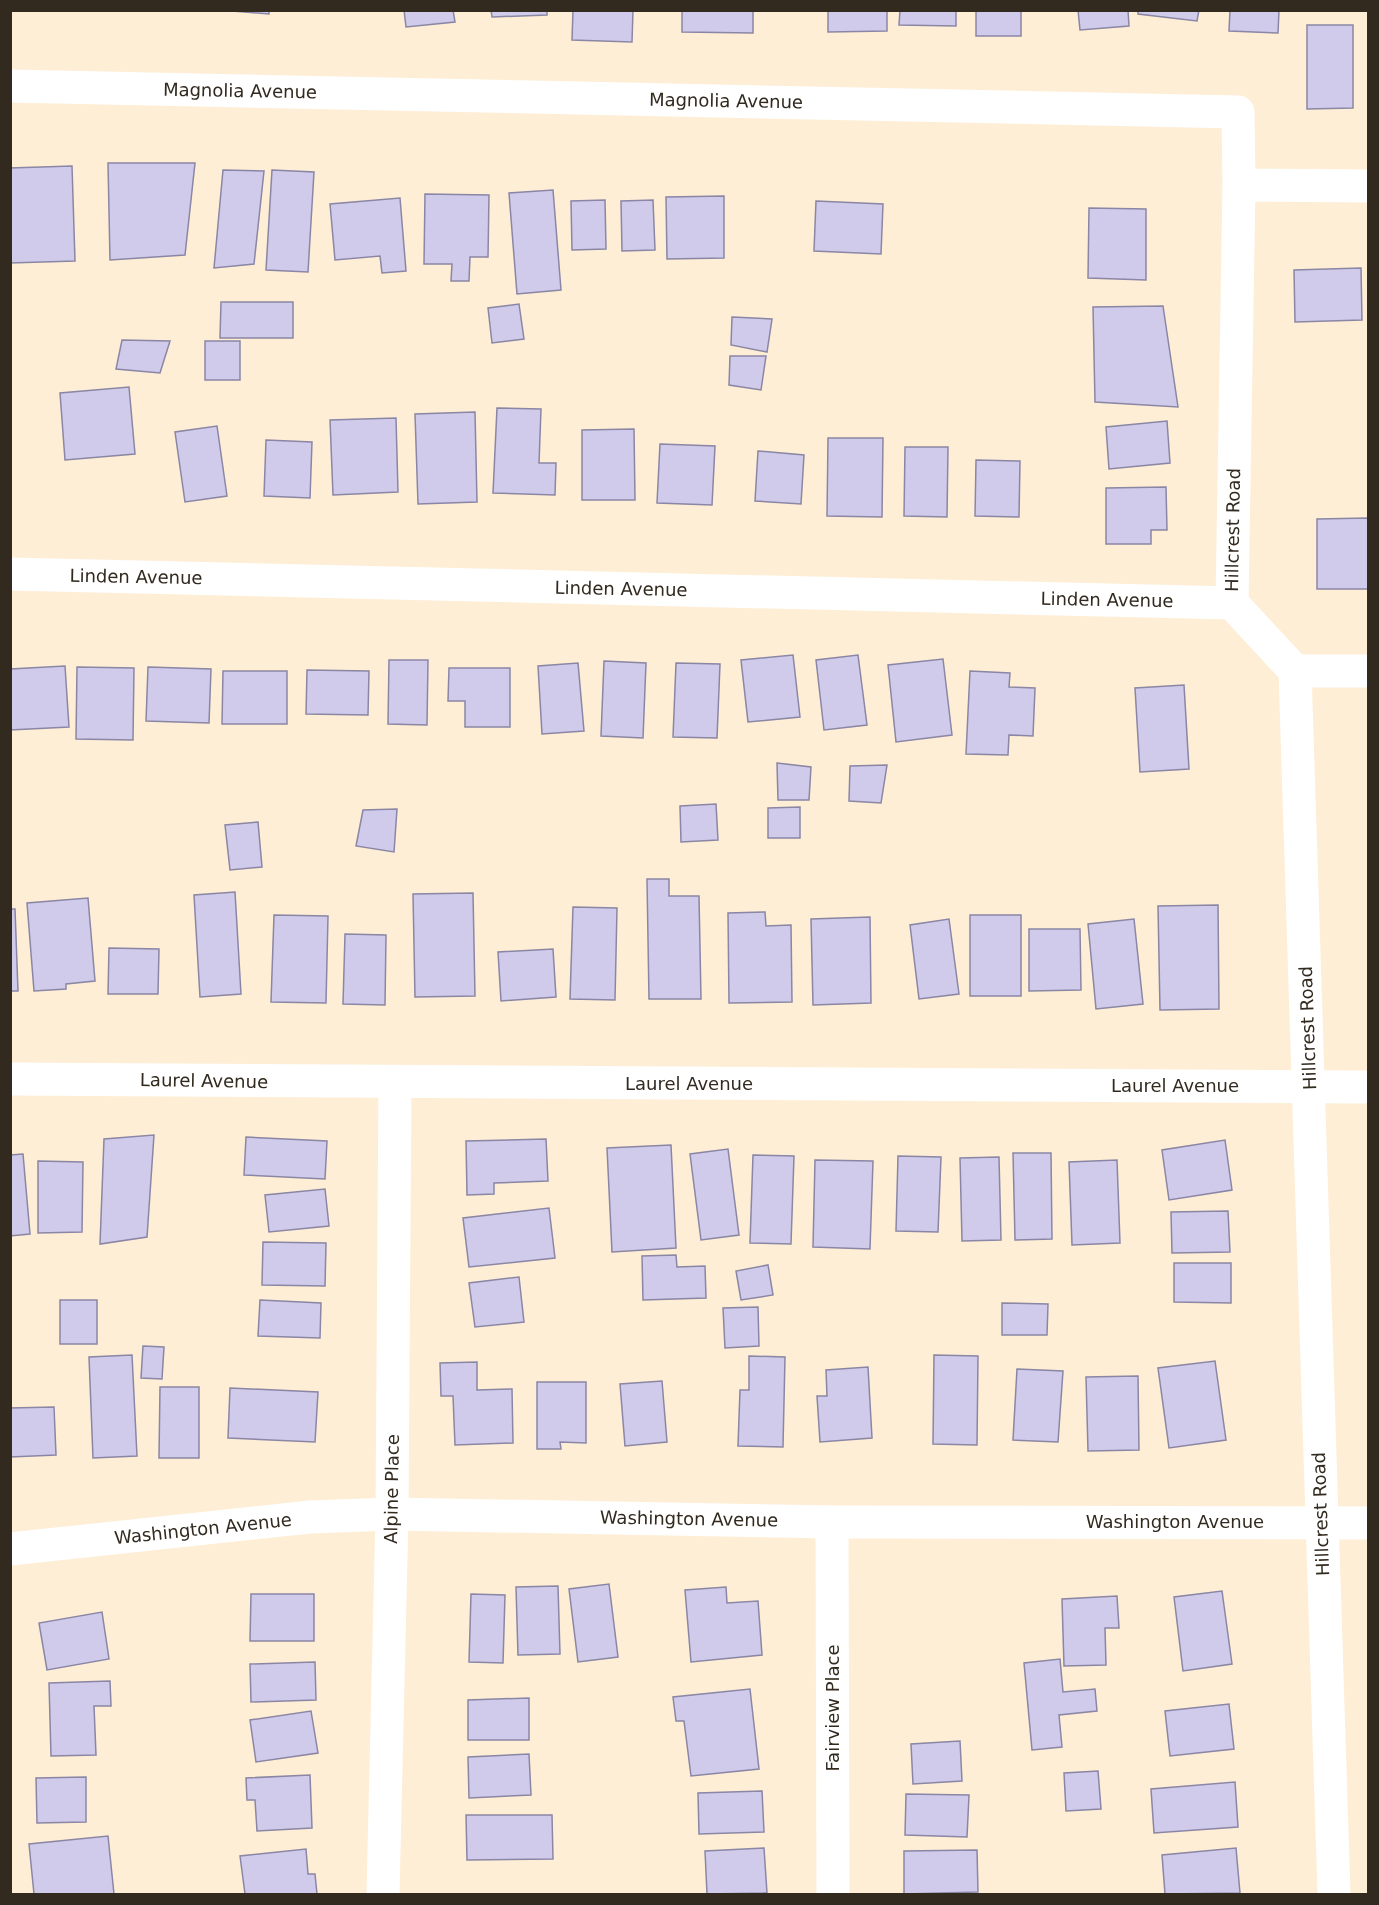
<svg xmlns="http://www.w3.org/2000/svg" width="1379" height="1905" viewBox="0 0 1379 1905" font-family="'DejaVu Sans',sans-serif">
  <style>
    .building { fill: #d0cbeb; stroke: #8a86a4; stroke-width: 1.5 }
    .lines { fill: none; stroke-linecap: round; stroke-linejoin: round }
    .minor { stroke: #fff; stroke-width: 33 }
    .labels { text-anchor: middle; stroke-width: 4.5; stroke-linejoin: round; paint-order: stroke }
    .street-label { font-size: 18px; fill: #322a1f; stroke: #fff }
  </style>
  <rect width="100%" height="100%" fill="#feeed6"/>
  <g class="building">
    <path d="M 220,10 L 269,10 L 269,14 Z"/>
    <path d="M 404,10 L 453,10 L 455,22 L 406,27 Z"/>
    <path d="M 491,10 L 547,10 L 547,15 L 492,17 Z"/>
    <path d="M 573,10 L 633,10 L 632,42 L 572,40 Z"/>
    <path d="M 682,10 L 753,10 L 753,33 L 682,32 Z"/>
    <path d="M 828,10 L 887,10 L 887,31 L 828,32 Z"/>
    <path d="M 900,10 L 956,10 L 956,26 L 899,25 Z"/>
    <rect x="976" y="10" width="45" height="26"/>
    <path d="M 1078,10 L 1128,10 L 1129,26 L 1080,30 Z"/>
    <path d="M 1138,10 L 1199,10 L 1197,21 L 1138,14 Z"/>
    <path d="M 1230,10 L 1279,10 L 1278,33 L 1229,31 Z"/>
    <path d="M 1307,25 L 1353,25 L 1353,108 L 1307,109 Z"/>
    <path d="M 108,163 L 195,163 L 185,255 L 110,260 Z"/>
    <path d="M 72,166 L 75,261 L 10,263 L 10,168 Z"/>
    <path d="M 223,170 L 264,171 L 254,264 L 214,268 Z"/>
    <path d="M 272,170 L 314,172 L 308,272 L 266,270 Z"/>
    <path d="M 553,190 L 561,290 L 517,294 L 509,193 Z"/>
    <path d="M 425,194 L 489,195 L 488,257 L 470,257 L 469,281 L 451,281 L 452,264 L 424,264 Z"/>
    <path d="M 724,196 L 724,258 L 667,259 L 666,197 Z"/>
    <path d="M 400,198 L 406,271 L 382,273 L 380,256 L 335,260 L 330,204 Z"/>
    <path d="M 605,200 L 606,249 L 572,250 L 571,201 Z"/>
    <path d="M 653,200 L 655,250 L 622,251 L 621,201 Z"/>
    <path d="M 816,201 L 883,204 L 881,254 L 814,251 Z"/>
    <path d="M 1089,208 L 1146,209 L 1146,280 L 1088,278 Z"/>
    <path d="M 1361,268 L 1362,320 L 1295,322 L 1294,270 Z"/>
    <path d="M 221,302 L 293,302 L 293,338 L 220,338 Z"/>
    <path d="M 519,304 L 524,339 L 492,343 L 488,308 Z"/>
    <path d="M 1163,306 L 1178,407 L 1095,402 L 1093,307 Z"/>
    <path d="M 732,317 L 772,319 L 767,352 L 731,345 Z"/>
    <path d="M 122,340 L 170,341 L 160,373 L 116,369 Z"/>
    <rect x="205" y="341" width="35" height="39"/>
    <path d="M 730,356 L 766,356 L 761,390 L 729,385 Z"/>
    <path d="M 129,387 L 135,454 L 65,460 L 60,393 Z"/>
    <path d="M 497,408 L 541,409 L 539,463 L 556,463 L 555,495 L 493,493 Z"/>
    <path d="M 475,412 L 477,502 L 418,504 L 415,414 Z"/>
    <path d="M 396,418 L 398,492 L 333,495 L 330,420 Z"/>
    <path d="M 1167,421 L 1170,463 L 1109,469 L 1106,427 Z"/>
    <path d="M 217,426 L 227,496 L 185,502 L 175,432 Z"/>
    <path d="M 634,429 L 635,500 L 582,500 L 582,430 Z"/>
    <path d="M 828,438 L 883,438 L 882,517 L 827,516 Z"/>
    <path d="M 266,440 L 312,442 L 310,498 L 264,496 Z"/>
    <path d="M 660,444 L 715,446 L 712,505 L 657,503 Z"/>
    <path d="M 905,447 L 948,447 L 947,517 L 904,516 Z"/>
    <path d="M 758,451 L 804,455 L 801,504 L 755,501 Z"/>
    <path d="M 976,460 L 1020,461 L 1019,517 L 975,516 Z"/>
    <path d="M 1166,487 L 1167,530 L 1151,530 L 1151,544 L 1106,544 L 1106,488 Z"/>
    <path d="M 1368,518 L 1368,589 L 1317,589 L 1317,519 Z"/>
    <path d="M 793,655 L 800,717 L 748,722 L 741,660 Z"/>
    <path d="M 858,655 L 867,725 L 824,730 L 816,660 Z"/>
    <path d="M 943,659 L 952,735 L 896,742 L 888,665 Z"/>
    <path d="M 389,660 L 428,660 L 427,725 L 388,724 Z"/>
    <path d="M 604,661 L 646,663 L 643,738 L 601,736 Z"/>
    <path d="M 578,663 L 584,731 L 542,734 L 538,666 Z"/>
    <path d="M 676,663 L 720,664 L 717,738 L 673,737 Z"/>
    <path d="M 65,666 L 69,727 L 10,730 L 10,669 Z"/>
    <path d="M 77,667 L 134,668 L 133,740 L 76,739 Z"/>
    <path d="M 148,667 L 211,669 L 209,723 L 146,721 Z"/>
    <path d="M 449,668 L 510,668 L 510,727 L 465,727 L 465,701 L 448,701 Z"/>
    <path d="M 307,670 L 369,671 L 368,715 L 306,714 Z"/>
    <path d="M 223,671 L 287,671 L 287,724 L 222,724 Z"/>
    <path d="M 970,671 L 1010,673 L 1009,687 L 1035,688 L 1033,736 L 1009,735 L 1008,755 L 966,754 Z"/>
    <path d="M 1184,685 L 1189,769 L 1140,772 L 1135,688 Z"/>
    <path d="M 777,763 L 811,767 L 809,800 L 778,800 Z"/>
    <path d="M 887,765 L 881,803 L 849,801 L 850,766 Z"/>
    <path d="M 716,804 L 718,840 L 681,842 L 680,806 Z"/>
    <path d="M 800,807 L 800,838 L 768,838 L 768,808 Z"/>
    <path d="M 397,809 L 394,852 L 356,846 L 363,810 Z"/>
    <path d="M 258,822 L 262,867 L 230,870 L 225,825 Z"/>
    <path d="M 647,879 L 669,879 L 669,896 L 699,896 L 701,999 L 649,999 Z"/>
    <path d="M 235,892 L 241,994 L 200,997 L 194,895 Z"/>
    <path d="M 473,893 L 475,996 L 415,997 L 413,894 Z"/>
    <path d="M 88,898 L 95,981 L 66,984 L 66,989 L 34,991 L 27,903 Z"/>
    <path d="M 1218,905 L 1219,1009 L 1160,1010 L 1158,906 Z"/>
    <path d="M 573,907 L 617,908 L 615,1000 L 570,999 Z"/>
    <path d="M 10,909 L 15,909 L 18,991 L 10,991 Z"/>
    <path d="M 765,912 L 766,926 L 791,925 L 792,1002 L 729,1003 L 728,913 Z"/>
    <path d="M 274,915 L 328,916 L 326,1003 L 271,1002 Z"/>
    <rect x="970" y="915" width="51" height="81"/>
    <path d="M 870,917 L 871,1003 L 813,1005 L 811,919 Z"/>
    <path d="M 949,919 L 959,994 L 919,999 L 910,925 Z"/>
    <path d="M 1134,919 L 1143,1004 L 1096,1009 L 1088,924 Z"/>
    <path d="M 1029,929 L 1080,929 L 1081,990 L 1029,991 Z"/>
    <path d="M 345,934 L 386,935 L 385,1005 L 343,1004 Z"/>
    <path d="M 109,948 L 159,949 L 158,994 L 108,994 Z"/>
    <path d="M 553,949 L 556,997 L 501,1001 L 498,952 Z"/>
    <path d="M 154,1135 L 147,1237 L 100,1244 L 104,1139 Z"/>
    <path d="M 246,1137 L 327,1141 L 325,1179 L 244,1175 Z"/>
    <path d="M 546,1139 L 548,1181 L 494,1183 L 494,1194 L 467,1195 L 466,1141 Z"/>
    <path d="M 1225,1140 L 1232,1190 L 1169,1200 L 1162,1150 Z"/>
    <path d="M 671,1145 L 676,1248 L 612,1252 L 607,1148 Z"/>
    <path d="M 728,1149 L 739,1235 L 701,1240 L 690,1154 Z"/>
    <path d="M 1013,1153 L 1051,1153 L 1052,1239 L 1015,1240 Z"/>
    <path d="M 23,1154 L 30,1234 L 10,1236 L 10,1155 Z"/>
    <path d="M 753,1155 L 794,1156 L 791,1244 L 750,1243 Z"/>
    <path d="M 898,1156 L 941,1157 L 938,1232 L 896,1231 Z"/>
    <path d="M 999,1157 L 1001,1240 L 962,1241 L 960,1158 Z"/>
    <path d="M 815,1160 L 873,1161 L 870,1249 L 813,1247 Z"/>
    <path d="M 1117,1160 L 1120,1243 L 1072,1245 L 1069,1162 Z"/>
    <path d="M 38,1161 L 83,1162 L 82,1232 L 38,1233 Z"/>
    <path d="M 325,1189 L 329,1226 L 269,1232 L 265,1195 Z"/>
    <path d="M 549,1208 L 555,1258 L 469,1267 L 463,1218 Z"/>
    <path d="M 1228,1211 L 1230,1252 L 1172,1253 L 1171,1212 Z"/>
    <path d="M 263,1242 L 326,1243 L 325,1286 L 262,1285 Z"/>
    <path d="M 676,1255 L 677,1267 L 705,1266 L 706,1298 L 643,1300 L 642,1256 Z"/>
    <path d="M 1174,1263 L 1231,1263 L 1231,1303 L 1174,1302 Z"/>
    <path d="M 768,1265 L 773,1295 L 741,1300 L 736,1271 Z"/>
    <path d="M 519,1277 L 524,1322 L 475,1327 L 469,1283 Z"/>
    <rect x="60" y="1300" width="37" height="44"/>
    <path d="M 260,1300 L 321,1303 L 320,1338 L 258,1336 Z"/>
    <path d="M 1002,1303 L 1048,1304 L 1047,1335 L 1002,1335 Z"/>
    <path d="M 758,1307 L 759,1346 L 725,1348 L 723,1308 Z"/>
    <path d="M 143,1346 L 164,1347 L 162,1379 L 141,1378 Z"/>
    <path d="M 132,1355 L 137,1456 L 93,1458 L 89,1357 Z"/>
    <path d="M 934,1355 L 978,1356 L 977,1445 L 933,1444 Z"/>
    <path d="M 749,1356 L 785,1357 L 783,1447 L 738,1446 L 740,1390 L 749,1390 Z"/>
    <path d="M 1215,1361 L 1226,1440 L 1169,1448 L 1158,1368 Z"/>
    <path d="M 477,1362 L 477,1390 L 512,1389 L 513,1443 L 455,1445 L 453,1396 L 441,1396 L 440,1363 Z"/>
    <path d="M 868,1367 L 872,1438 L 820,1442 L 817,1396 L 827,1396 L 826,1370 Z"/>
    <path d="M 1017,1369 L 1063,1371 L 1058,1442 L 1013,1440 Z"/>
    <path d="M 1138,1376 L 1139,1450 L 1088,1451 L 1086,1377 Z"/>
    <path d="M 662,1381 L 667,1442 L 625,1446 L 620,1384 Z"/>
    <path d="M 537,1382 L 586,1382 L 586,1443 L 560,1442 L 561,1449 L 537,1449 Z"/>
    <path d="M 160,1387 L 199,1387 L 199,1458 L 159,1458 Z"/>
    <path d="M 230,1388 L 318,1392 L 315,1442 L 228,1438 Z"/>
    <path d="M 54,1407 L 56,1455 L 10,1457 L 10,1408 Z"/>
    <path d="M 609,1584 L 618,1657 L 578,1662 L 569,1589 Z"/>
    <path d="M 558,1586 L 560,1654 L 518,1655 L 516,1587 Z"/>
    <path d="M 726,1587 L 727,1603 L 758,1601 L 762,1655 L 691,1662 L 685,1590 Z"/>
    <path d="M 1222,1591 L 1232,1664 L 1183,1671 L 1174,1597 Z"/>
    <path d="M 251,1594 L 314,1594 L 314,1641 L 250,1641 Z"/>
    <path d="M 471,1594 L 505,1595 L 503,1663 L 469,1662 Z"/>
    <path d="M 1117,1596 L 1119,1628 L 1105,1628 L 1106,1665 L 1064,1666 L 1062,1599 Z"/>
    <path d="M 102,1612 L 109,1659 L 47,1670 L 39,1623 Z"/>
    <path d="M 1060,1659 L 1063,1692 L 1095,1689 L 1097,1711 L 1059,1715 L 1062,1747 L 1032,1750 L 1024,1663 Z"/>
    <path d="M 315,1662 L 316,1700 L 251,1702 L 250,1664 Z"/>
    <path d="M 110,1681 L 111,1706 L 94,1706 L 96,1755 L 51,1756 L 49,1683 Z"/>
    <path d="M 750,1689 L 759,1769 L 691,1776 L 684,1721 L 676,1721 L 673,1697 Z"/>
    <path d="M 529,1698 L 529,1740 L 468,1740 L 468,1700 Z"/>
    <path d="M 1229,1704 L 1234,1749 L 1170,1756 L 1165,1711 Z"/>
    <path d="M 311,1711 L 318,1753 L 256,1762 L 250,1720 Z"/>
    <path d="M 960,1741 L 962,1781 L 913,1784 L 911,1744 Z"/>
    <path d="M 529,1754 L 531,1795 L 469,1798 L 468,1757 Z"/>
    <path d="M 1098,1771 L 1101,1809 L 1066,1811 L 1064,1773 Z"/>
    <path d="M 310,1775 L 312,1828 L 257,1831 L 255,1800 L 247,1800 L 246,1778 Z"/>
    <path d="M 86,1777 L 86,1822 L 37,1823 L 36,1778 Z"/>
    <path d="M 1235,1782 L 1238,1827 L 1154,1833 L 1151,1789 Z"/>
    <path d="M 762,1791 L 764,1832 L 699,1834 L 698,1793 Z"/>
    <path d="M 906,1794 L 969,1795 L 967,1837 L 905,1835 Z"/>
    <path d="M 466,1815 L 552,1815 L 553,1859 L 467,1860 Z"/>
    <path d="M 108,1836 L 114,1894 L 34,1894 L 29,1844 Z"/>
    <path d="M 764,1848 L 767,1893 L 707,1894 L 705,1851 Z"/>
    <path d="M 1236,1848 L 1240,1893 L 1165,1894 L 1162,1855 Z"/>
    <path d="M 306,1849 L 308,1874 L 315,1874 L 317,1894 L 245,1894 L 240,1856 Z"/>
    <path d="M 977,1850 L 978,1892 L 904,1894 L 904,1851 Z"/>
  </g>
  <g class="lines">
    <g class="minor">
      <path d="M 10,86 L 1238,112 L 1239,185 L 1368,186"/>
      <path d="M 1239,185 L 1232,603 L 1295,671 L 1334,1894"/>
      <path d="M 10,574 L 1232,603"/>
      <path d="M 1295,671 L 1368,671"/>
      <path d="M 10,1079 L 1368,1087"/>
      <path d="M 832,1522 L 833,1894"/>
      <path d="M 10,1549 L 310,1517 L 392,1514 L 832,1522 L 1368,1523"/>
      <path d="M 383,1894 L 392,1514 L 395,1083"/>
    </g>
  </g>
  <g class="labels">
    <g class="street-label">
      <text transform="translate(240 91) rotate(1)" y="6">Magnolia Avenue</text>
      <text transform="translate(726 101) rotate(1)" y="6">Magnolia Avenue</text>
      <text transform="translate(1233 530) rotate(-89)" y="6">Hillcrest Road</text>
      <text transform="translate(136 577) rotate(1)" y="6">Linden Avenue</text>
      <text transform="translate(621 589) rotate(1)" y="6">Linden Avenue</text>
      <text transform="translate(1107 600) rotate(1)" y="6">Linden Avenue</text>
      <text transform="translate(1308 1028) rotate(-92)" y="6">Hillcrest Road</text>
      <text transform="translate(204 1081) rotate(1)" y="6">Laurel Avenue</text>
      <text x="689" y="1090">Laurel Avenue</text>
      <text x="1175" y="1092">Laurel Avenue</text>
      <text transform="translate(392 1489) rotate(-89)" y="6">Alpine Place</text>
      <text transform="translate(1321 1514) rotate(-92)" y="6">Hillcrest Road</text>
      <text transform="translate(689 1519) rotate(1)" y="6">Washington Avenue</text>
      <text x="1175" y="1528">Washington Avenue</text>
      <text transform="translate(203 1529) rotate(-6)" y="6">Washington Avenue</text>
      <text transform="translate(833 1708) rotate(-90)" y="6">Fairview Place</text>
    </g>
  </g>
  <rect width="1379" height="1905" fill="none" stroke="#322a1f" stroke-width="24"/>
</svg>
